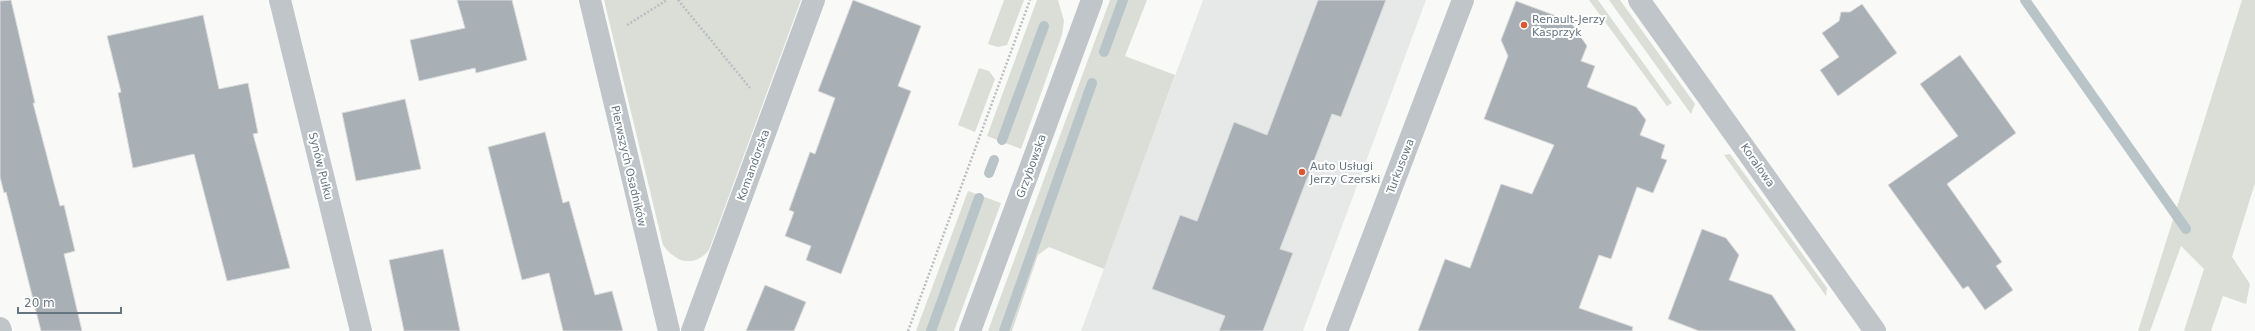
<svg xmlns="http://www.w3.org/2000/svg" width="2255" height="331" viewBox="0 0 2255 331" font-family="'DejaVu Sans',sans-serif">
  <style>
    .built { fill: #e7e8e8 }
    .green { fill: #daded7 }
    .lines { fill: none; stroke-linecap: round; stroke-linejoin: round }
    .stream { stroke: #b8c4c8; stroke-width: 10 }
    .building { fill: #a8b0b6; stroke: #dbdbda }
    .path { stroke: #bbbec1; stroke-width: 2.5; stroke-dasharray: 2 2; stroke-linecap: butt }
    .minor { stroke: #c0c5c9; stroke-width: 22 }
    .tertiary { stroke: #c0c5c9; stroke-width: 22 }
    .poi-dot { fill: #de5533; stroke: #fff; stroke-width: 1.5 }
    .labels { text-anchor: middle; stroke-width: 4; stroke-linejoin: round; paint-order: stroke }
    .poi-label { font-size: 11px; fill: #667681; stroke: #fff; text-anchor: start }
    .street-label { font-size: 11px; fill: #667681; stroke: #fff }
  </style>
  <rect width="100%" height="100%" fill="#f9f9f7"/>
  <path class="built" d="M 1203,0 L 1426,0 L 1303,331 L 1081,331 Z"/>
  <g class="green">
    <path d="M 604,0 L 801,0 L 709,250 C 694,268 676,263 663,245 Z"/>
    <path d="M 1004,0 L 1024,0 L 1007,45 L 998,47 L 988,44 Z"/>
    <path d="M 1037,0 L 1058,0 L 1064,21 L 1062,35 L 1021,149 L 987,136 Z"/>
    <path d="M 1110,0 L 1147,0 L 1125,56 L 1175,75 L 1104,269 L 1049,247 L 1038,255 L 1012,331 L 988,331 Z"/>
    <path d="M 1589,0 L 1598,0 L 1672,103 L 1667,106 Z"/>
    <path d="M 1609,0 L 1620,0 L 1695,104 L 1691,114 Z"/>
    <path d="M 2242,0 L 2255,0 L 2255,183 L 2232,257 L 2250,284 L 2246,304 L 2223,296 L 2211,331 L 2184,331 L 2204,269 L 2181,246 L 2150,331 L 2138,331 Z"/>
    <path d="M 979,68 L 989,71 L 995,79 L 975,132 L 958,125 Z"/>
    <path d="M 1730,154 L 1827,288 L 1826,296 L 1724,155 Z"/>
    <path d="M 968,191 L 1001,203 L 954,331 L 916,331 Z"/>
  </g>
  <g class="lines">
    <g class="stream">
      <path d="M 2025,0 L 2186,229"/>
      <path d="M 1104,52 L 1123,0"/>
      <path d="M 1002,140 L 1044,26"/>
      <path d="M 989,173 L 994,160"/>
      <path d="M 931,331 L 979,198"/>
      <path d="M 1004,331 L 1092,83"/>
    </g>
  </g>
  <g class="building">
    <path d="M 11,0 L 35,103 L 33,103 L 60,206 L 64,205 L 75,251 L 64,254 L 82,331 L 41,331 L 6,192 L 4,193 L 0,177 L 0,1 Z"/>
    <path d="M 457,0 L 512,0 L 527,60 L 476,73 L 475,68 L 419,81 L 410,40 L 465,28 Z"/>
    <path d="M 853,0 L 921,26 L 898,86 L 911,91 L 841,274 L 806,260 L 811,246 L 785,236 L 794,212 L 789,210 L 810,152 L 815,154 L 835,98 L 818,91 Z"/>
    <path d="M 1318,0 L 1386,0 L 1341,117 L 1332,114 L 1280,249 L 1293,253 L 1263,331 L 1219,331 L 1225,316 L 1152,289 L 1180,215 L 1197,221 L 1234,122 L 1267,135 Z"/>
    <path d="M 1516,1 L 1570,21 L 1587,46 L 1581,61 L 1595,66 L 1587,87 L 1636,107 L 1646,120 L 1640,135 L 1665,145 L 1661,158 L 1667,160 L 1653,193 L 1637,187 L 1611,259 L 1599,255 L 1579,308 L 1633,327 L 1632,331 L 1418,331 L 1445,259 L 1470,268 L 1501,184 L 1532,194 L 1554,145 L 1484,119 L 1508,56 L 1501,40 Z"/>
    <path d="M 1862,4 L 1897,53 L 1838,96 L 1820,70 L 1839,57 L 1822,33 L 1839,21 L 1841,12 L 1850,12 Z"/>
    <path d="M 203,15 L 219,89 L 248,83 L 258,133 L 253,134 L 290,268 L 227,281 L 194,154 L 133,168 L 118,93 L 121,92 L 107,36 Z"/>
    <path d="M 1960,55 L 2016,133 L 1947,184 L 2002,262 L 1996,266 L 2013,290 L 1985,310 L 1968,286 L 1963,289 L 1888,185 L 1958,136 L 1920,84 Z"/>
    <path d="M 405,99 L 421,169 L 356,181 L 342,113 Z"/>
    <path d="M 545,132 L 563,203 L 569,201 L 595,295 L 612,291 L 623,331 L 563,331 L 549,273 L 522,280 L 488,147 Z"/>
    <path d="M 1702,229 L 1726,238 L 1739,255 L 1729,280 L 1772,295 L 1796,331 L 1699,331 L 1668,319 Z"/>
    <path d="M 443,249 L 460,331 L 404,331 L 389,260 Z"/>
    <path d="M 765,285 L 806,302 L 794,331 L 746,331 Z"/>
  </g>
  <g class="lines">
    <g class="path">
      <path d="M 678,0 L 750,88"/>
      <path d="M 627,25 L 667,0"/>
      <path d="M 908,331 L 1030,0"/>
    </g>
    <g class="minor">
      <path d="M 280,0 L 361,331"/>
      <path d="M 590,0 L 669,331"/>
      <path d="M 1639,0 L 1875,331"/>
      <path d="M 0,328 L 1,331"/>
      <path d="M 692,331 L 814,0"/>
      <path d="M 1337,331 L 1463,0"/>
    </g>
    <path class="tertiary" d="M 970,331 L 1092,0"/>
  </g>
  <g class="poi-dot">
    <circle cx="1524" cy="25" r="4"/>
    <circle cx="1302" cy="172" r="4"/>
  </g>
  <g class="labels">
    <g class="poi-label">
      <text x="1532" y="23">Renault-Jerzy<tspan x="1532" dy="13">Kasprzyk</tspan></text>
      <text x="1310" y="170">Auto Usługi<tspan x="1310" dy="13">Jerzy Czerski</tspan></text>
    </g>
    <g class="street-label">
      <text transform="translate(753 165) rotate(-70)" y="4">Komandorska</text>
      <text transform="translate(1758 165) rotate(55)" y="4">Koralowa</text>
      <text transform="translate(321 166) rotate(76)" y="4">Synów Pułku</text>
      <text transform="translate(629 166) rotate(77)" y="4">Pierwszych Osadników</text>
      <text transform="translate(1031 166) rotate(-70)" y="4">Grzybowska</text>
      <text transform="translate(1400 166) rotate(-69)" y="4">Turkusowa</text>
    </g>
  </g>
  <path d="M18 307v6h103v-6" fill="none" stroke="#667681" stroke-width="2"/>
  <text x="24" y="307" font-size="12" fill="#667681" stroke="#ffffff" stroke-width="3" paint-order="stroke">20 m</text>
</svg>
